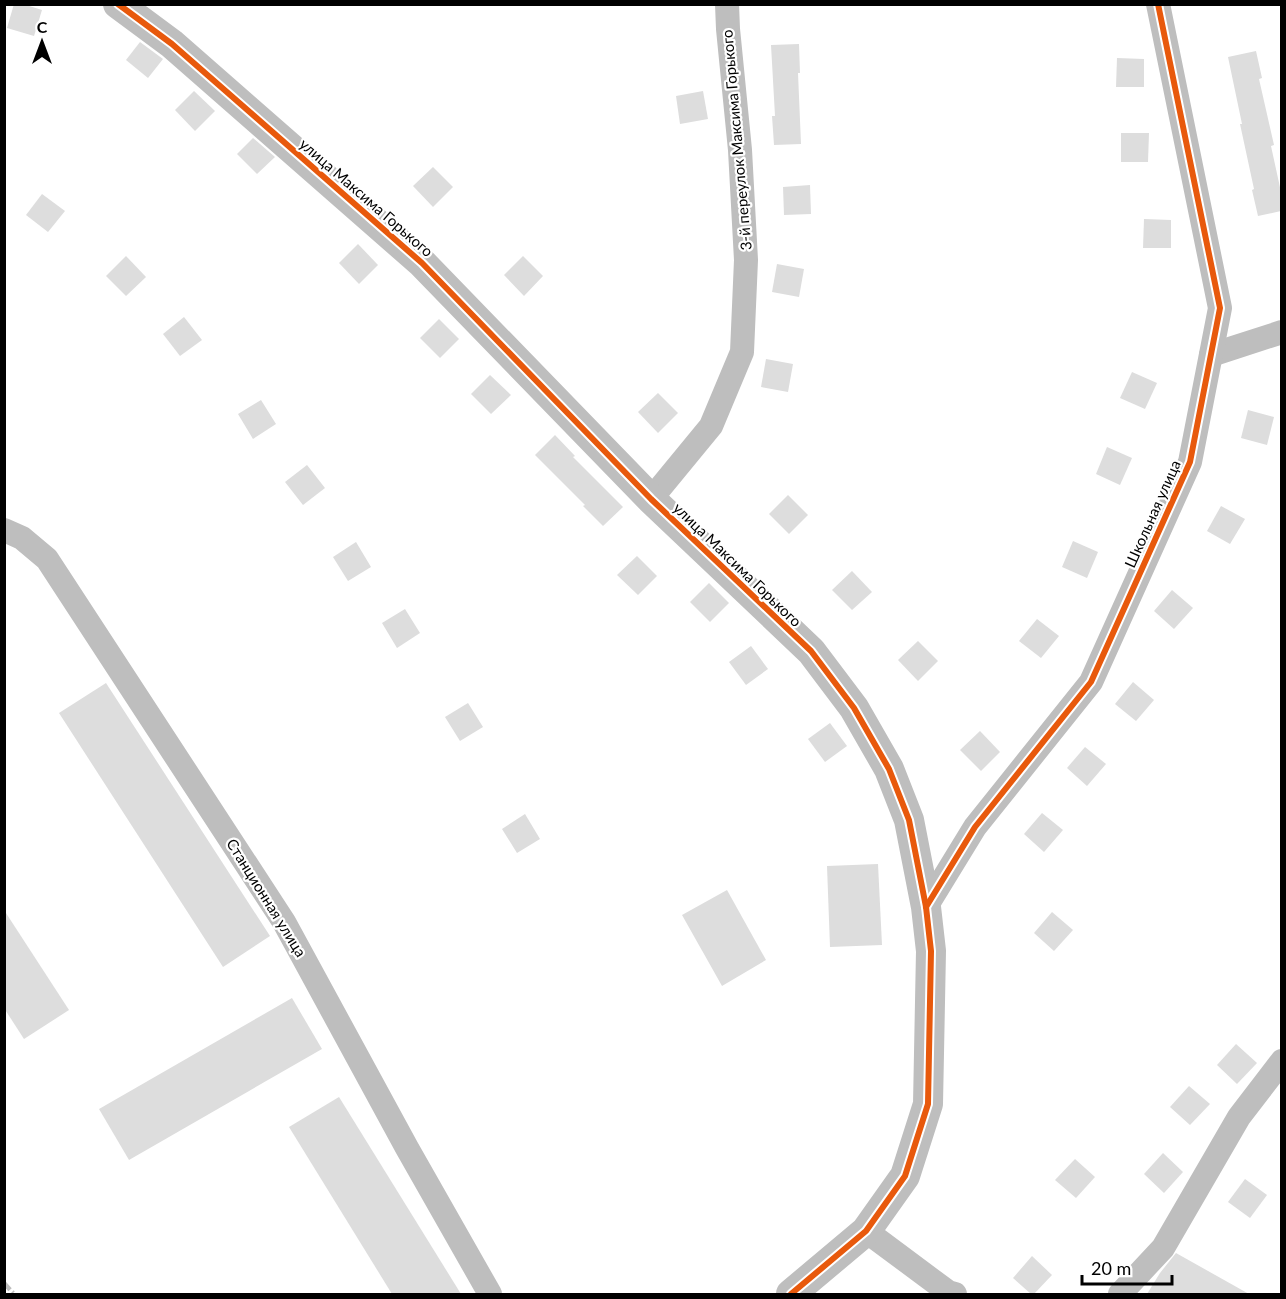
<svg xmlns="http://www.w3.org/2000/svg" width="1286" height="1299" viewBox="0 0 1286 1299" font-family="Lato,sans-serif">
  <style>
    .building { fill: #ddd }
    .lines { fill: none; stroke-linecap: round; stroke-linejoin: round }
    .minor { stroke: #bebebe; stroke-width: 24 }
    .tertiary { stroke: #bebebe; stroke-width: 30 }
    .rail { stroke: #bdbdbd; stroke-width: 4.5; stroke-dasharray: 9 3 1.5 3; stroke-linecap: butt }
    .cycleway-casing { stroke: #fff; stroke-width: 10 }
    .cycleway { stroke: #e8590c; stroke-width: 6 }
    .labels { text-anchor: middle; stroke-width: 4.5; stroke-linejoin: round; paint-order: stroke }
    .street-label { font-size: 15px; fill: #000; stroke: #fff }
  </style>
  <rect width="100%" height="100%" fill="#fff"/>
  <g class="building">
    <path d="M 14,4 L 23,4 L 42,10 L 34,36 L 7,28 Z"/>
    <path d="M 140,42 L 163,59 L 148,78 L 126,60 Z"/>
    <path d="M 799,44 L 800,73 L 798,73 L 801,144 L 774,145 L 772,116 L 775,116 L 771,45 Z"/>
    <path d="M 1256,51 L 1262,78 L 1259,79 L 1274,145 L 1271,146 L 1281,192 L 1281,211 L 1258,216 L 1252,190 L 1254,189 L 1240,124 L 1242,124 L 1228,57 Z"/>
    <path d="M 1117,58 L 1144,59 L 1144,87 L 1116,87 Z"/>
    <path d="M 194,91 L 215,111 L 195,131 L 175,110 Z"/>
    <path d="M 703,91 L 708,119 L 680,124 L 676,96 Z"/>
    <path d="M 1121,133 L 1149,133 L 1148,162 L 1121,162 Z"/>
    <path d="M 253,138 L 275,157 L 257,174 L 237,154 Z"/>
    <path d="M 433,167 L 453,187 L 433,207 L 413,186 Z"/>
    <path d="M 810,185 L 811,214 L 784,215 L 783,187 Z"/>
    <path d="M 42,194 L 65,211 L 48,232 L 26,215 Z"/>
    <path d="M 1144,219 L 1171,220 L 1171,248 L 1143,248 Z"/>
    <path d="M 358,244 L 378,265 L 359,284 L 339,263 Z"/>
    <path d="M 126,256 L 146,277 L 126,296 L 106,276 Z"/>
    <path d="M 523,256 L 543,276 L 524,296 L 504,275 Z"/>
    <path d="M 777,264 L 804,269 L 799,297 L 772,292 Z"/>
    <path d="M 184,317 L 202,340 L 180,356 L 163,334 Z"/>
    <path d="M 439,319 L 459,339 L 440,358 L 420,338 Z"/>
    <path d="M 766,359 L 793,364 L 788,392 L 761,387 Z"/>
    <path d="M 1132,372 L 1157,383 L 1145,409 L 1120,398 Z"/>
    <path d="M 490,375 L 511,395 L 491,414 L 471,394 Z"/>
    <path d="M 658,393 L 678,413 L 658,433 L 638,412 Z"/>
    <path d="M 261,400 L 276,424 L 253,439 L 238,414 Z"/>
    <path d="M 1248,410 L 1274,417 L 1267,445 L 1241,438 Z"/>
    <path d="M 555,435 L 575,456 L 573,457 L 623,507 L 603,526 L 583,506 L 585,505 L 535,455 Z"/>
    <path d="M 1107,447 L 1132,458 L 1120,485 L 1096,474 Z"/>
    <path d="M 307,465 L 325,488 L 303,505 L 285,482 Z"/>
    <path d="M 788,495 L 808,515 L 789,534 L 769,514 Z"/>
    <path d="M 1221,506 L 1245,519 L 1230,544 L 1207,531 Z"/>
    <path d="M 1073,541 L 1098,552 L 1087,578 L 1062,567 Z"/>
    <path d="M 356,542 L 371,567 L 348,581 L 333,557 Z"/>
    <path d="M 637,556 L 657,576 L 638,595 L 617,575 Z"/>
    <path d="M 852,571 L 872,592 L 852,610 L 832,590 Z"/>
    <path d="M 709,583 L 729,603 L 710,622 L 690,602 Z"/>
    <path d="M 1172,590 L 1193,608 L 1174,629 L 1154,611 Z"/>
    <path d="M 405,609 L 420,633 L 397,648 L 382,623 Z"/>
    <path d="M 1037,619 L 1059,636 L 1041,658 L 1019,641 Z"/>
    <path d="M 918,641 L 938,661 L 918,681 L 898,660 Z"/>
    <path d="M 751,646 L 768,669 L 746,685 L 729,662 Z"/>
    <path d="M 1133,682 L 1154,700 L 1136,721 L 1115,704 Z"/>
    <path d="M 106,683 L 270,936 L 223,967 L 59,713 Z"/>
    <path d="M 468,703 L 483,727 L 460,741 L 445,717 Z"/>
    <path d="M 830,723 L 847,746 L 825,762 L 808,739 Z"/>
    <path d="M 980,731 L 1000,752 L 981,771 L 960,750 Z"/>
    <path d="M 1085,747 L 1106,764 L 1087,786 L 1067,768 Z"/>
    <path d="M 1042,813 L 1063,830 L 1044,852 L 1024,834 Z"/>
    <path d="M 525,814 L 540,839 L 517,853 L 502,829 Z"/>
    <path d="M 878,864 L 882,945 L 830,947 L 827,866 Z"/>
    <path d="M 727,890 L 766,960 L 722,986 L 682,915 Z"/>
    <path d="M 4,910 L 69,1010 L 24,1039 L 4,1008 Z"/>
    <path d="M 1052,912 L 1073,930 L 1054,951 L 1034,933 Z"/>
    <path d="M 292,998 L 322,1049 L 129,1160 L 99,1109 Z"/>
    <path d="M 1236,1044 L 1257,1063 L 1237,1084 L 1217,1065 Z"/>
    <path d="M 1189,1086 L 1210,1104 L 1190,1125 L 1170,1107 Z"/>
    <path d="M 339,1097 L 461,1294 L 392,1294 L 289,1127 Z"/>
    <path d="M 1163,1153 L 1183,1172 L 1164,1193 L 1144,1174 Z"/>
    <path d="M 1075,1159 L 1095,1177 L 1076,1198 L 1055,1180 Z"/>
    <path d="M 1245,1179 L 1267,1195 L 1250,1218 L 1228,1202 Z"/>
    <path d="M 1176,1253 L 1249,1294 L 1147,1294 L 1160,1273 Z"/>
    <path d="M 1032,1256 L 1052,1275 L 1034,1294 L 1031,1294 L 1013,1278 Z"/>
  </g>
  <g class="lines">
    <g class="minor">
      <path d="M 1211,355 L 1282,332"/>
      <path d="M 651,499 L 711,426 L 742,352 L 746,260 L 740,150 L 728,29 L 727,4"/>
      <path d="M 4,530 L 22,538 L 47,559 L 284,922 L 407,1148 L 490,1294"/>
      <path d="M 926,907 L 975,827 L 1091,682 L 1190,462 L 1220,308 L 1158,4"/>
      <path d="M 866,1231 L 948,1292 L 955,1294"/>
      <path d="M 1120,1294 L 1163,1248 L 1239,1117 L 1282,1061"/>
    </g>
    <path class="tertiary" d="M 118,4 L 172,44 L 422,263 L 651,499 L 811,651 L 854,708 L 889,769 L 909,820 L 926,907 L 931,951 L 928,1104 L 905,1176 L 866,1231 L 791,1294"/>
    <path class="rail" d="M 4,1283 L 14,1294"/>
    <defs>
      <g id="cycleway">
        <path d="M 118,4 L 172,44 L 422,263 L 651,499 L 811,651 L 854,708 L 889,769 L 909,820 L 926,907 L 931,951 L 928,1104 L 905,1176 L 866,1231 L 791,1294"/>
        <path d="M 926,907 L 975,827 L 1091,682 L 1190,462 L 1220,308 L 1158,4"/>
      </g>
    </defs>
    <use href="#cycleway" class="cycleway-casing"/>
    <use href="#cycleway" class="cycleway"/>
  </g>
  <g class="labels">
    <g class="street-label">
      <text transform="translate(737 140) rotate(-95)" y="5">3-й переулок Максима Горького</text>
      <text transform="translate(366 198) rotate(41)" y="5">улица Максима Горького</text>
      <text transform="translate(1153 514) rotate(-66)" y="5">Школьная улица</text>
      <text transform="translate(737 565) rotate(44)" y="5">улица Максима Горького</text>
      <text transform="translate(266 898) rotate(58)" y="5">Станционная улица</text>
    </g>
  </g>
  <rect width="1286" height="1299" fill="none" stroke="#000000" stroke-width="12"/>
  <g transform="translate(42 42)" stroke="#ffffff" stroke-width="4.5" paint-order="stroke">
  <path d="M0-4.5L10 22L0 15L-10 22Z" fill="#000000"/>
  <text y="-9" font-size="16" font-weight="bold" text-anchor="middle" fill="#000000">С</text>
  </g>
  <path d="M1082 1275v9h90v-9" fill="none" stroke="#000000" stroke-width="3"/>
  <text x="1091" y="1275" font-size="18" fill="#000000" stroke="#ffffff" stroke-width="4.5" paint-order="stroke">20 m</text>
</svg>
